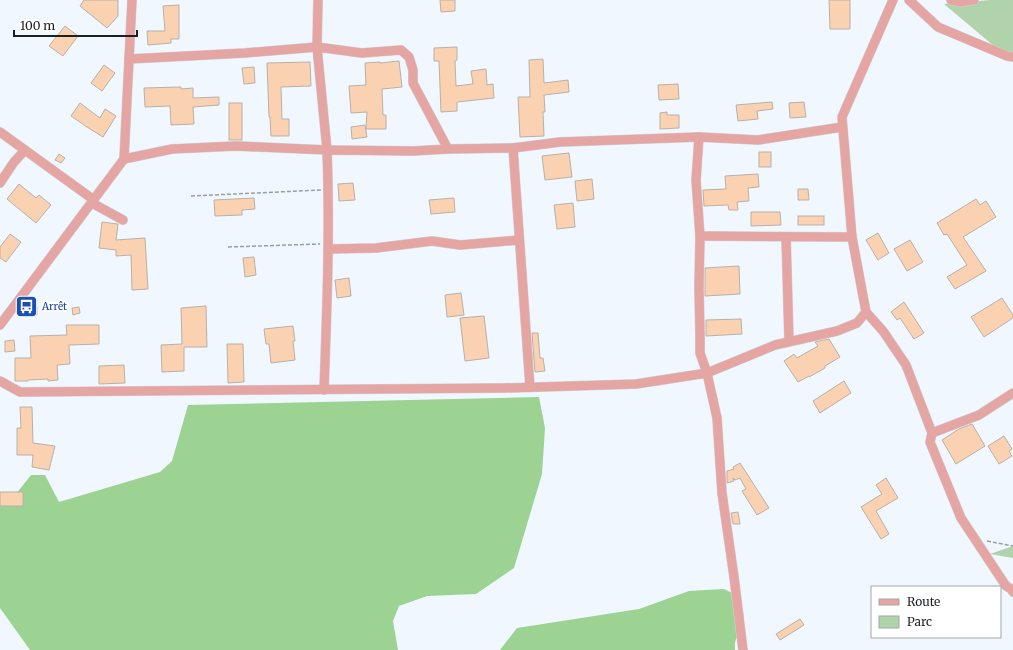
<svg xmlns="http://www.w3.org/2000/svg" width="1013" height="650" viewBox="0 0 1013 650" font-family="Merriweather,serif">
  <style>
    .green { fill: #b1d3ab }
    .forest { fill: #9dd392 }
    .building { fill: #fad2b1; stroke: #b9b0a8 }
    .lines { fill: none; stroke-linecap: round; stroke-linejoin: round }
    .street-casing { stroke: #ced5db; stroke-width: 10 }
    .path { stroke: #999ea4; stroke-width: 1.5; stroke-dasharray: 4 2; stroke-linecap: butt }
    .street { stroke: #e5a6a3; stroke-width: 9 }
    .labels { text-anchor: middle; stroke-width: 4; stroke-linejoin: round; paint-order: stroke }
    .transit-label { font-size: 10px; fill: #164399; stroke: #fff; text-anchor: start }
  </style>
  <rect width="100%" height="100%" fill="#f0f7fe"/>
  <g class="green">
    <path d="M 990,0 L 1013,0 L 1013,62 L 944,4 Z"/>
    <path d="M 1013,546 L 1013,558 L 990,554 Z"/>
  </g>
  <g class="forest">
    <path d="M 539,397 L 545,428 L 542,474 L 514,568 L 476,594 L 427,596 L 399,606 L 393,621 L 398,650 L 30,650 L 0,608 L 0,505 L 12,499 L 31,475 L 45,475 L 59,502 L 160,472 L 172,461 L 188,405 Z"/>
    <path d="M 724,589 L 740,597 C 742,607 746,619 742,629 C 738,639 734,637 735,650 L 500,650 L 517,628 L 639,609 L 689,591 Z"/>
  </g>
  <g class="building">
    <path d="M 84,0 L 118,0 L 118,16 L 107,28 L 80,6 Z"/>
    <path d="M 440,0 L 455,0 L 455,11 L 441,12 Z"/>
    <path d="M 829,0 L 850,0 L 850,29 L 830,29 Z"/>
    <path d="M 179,5 L 179,39 L 171,39 L 171,43 L 148,45 L 147,31 L 165,31 L 163,6 Z"/>
    <path d="M 65,26 L 78,36 L 63,56 L 49,46 Z"/>
    <path d="M 457,47 L 457,60 L 455,61 L 456,86 L 473,84 L 471,71 L 486,69 L 487,85 L 493,84 L 494,98 L 457,102 L 457,111 L 441,112 L 439,61 L 434,61 L 434,48 Z"/>
    <path d="M 543,59 L 544,83 L 568,80 L 569,92 L 544,95 L 545,112 L 543,112 L 544,136 L 520,137 L 518,97 L 530,97 L 529,60 Z"/>
    <path d="M 399,61 L 402,87 L 382,89 L 383,115 L 386,115 L 386,129 L 366,129 L 367,112 L 351,113 L 349,86 L 366,85 L 365,63 L 380,62 L 380,63 Z"/>
    <path d="M 310,62 L 311,86 L 281,87 L 282,119 L 289,119 L 289,136 L 271,136 L 270,117 L 269,117 L 267,63 Z"/>
    <path d="M 104,65 L 115,73 L 102,91 L 91,83 Z"/>
    <path d="M 254,67 L 255,83 L 244,84 L 242,68 Z"/>
    <path d="M 678,84 L 679,99 L 659,100 L 658,85 Z"/>
    <path d="M 181,87 L 181,89 L 193,88 L 193,98 L 219,97 L 219,105 L 193,107 L 194,124 L 171,125 L 170,106 L 145,107 L 144,88 Z"/>
    <path d="M 772,102 L 773,109 L 757,111 L 758,119 L 738,121 L 736,105 Z"/>
    <path d="M 804,102 L 806,117 L 790,118 L 789,103 Z"/>
    <path d="M 80,103 L 100,118 L 105,109 L 116,116 L 103,137 L 87,127 L 71,116 Z"/>
    <rect x="229" y="103" width="13" height="37"/>
    <path d="M 667,112 L 667,115 L 679,115 L 679,128 L 660,129 L 660,113 Z"/>
    <path d="M 365,125 L 367,137 L 352,139 L 351,127 Z"/>
    <rect x="759" y="152" width="12" height="15"/>
    <path d="M 569,153 L 572,177 L 545,180 L 542,156 Z"/>
    <path d="M 59,154 L 65,158 L 61,163 L 55,160 Z"/>
    <path d="M 758,174 L 759,187 L 748,188 L 749,201 L 737,202 L 738,210 L 729,210 L 728,205 L 704,206 L 703,190 L 726,189 L 725,176 Z"/>
    <path d="M 592,179 L 594,199 L 577,201 L 575,181 Z"/>
    <path d="M 353,183 L 355,200 L 339,201 L 338,184 Z"/>
    <path d="M 19,184 L 36,198 L 39,195 L 51,205 L 36,223 L 7,199 Z"/>
    <path d="M 798,189 L 808,189 L 809,200 L 798,200 Z"/>
    <path d="M 254,198 L 255,209 L 242,210 L 242,215 L 215,216 L 214,200 Z"/>
    <path d="M 454,198 L 455,212 L 431,214 L 429,200 Z"/>
    <path d="M 976,199 L 980,205 L 986,201 L 996,217 L 963,237 L 978,259 L 986,271 L 955,289 L 947,277 L 967,265 L 947,234 L 944,235 L 937,223 Z"/>
    <path d="M 573,203 L 575,227 L 557,229 L 554,205 Z"/>
    <path d="M 751,212 L 780,212 L 781,225 L 751,226 Z"/>
    <rect x="798" y="216" width="26" height="9"/>
    <path d="M 102,222 L 118,224 L 116,240 L 145,238 L 148,289 L 132,290 L 131,255 L 116,256 L 116,250 L 99,248 Z"/>
    <path d="M 878,233 L 889,253 L 878,260 L 866,240 Z"/>
    <path d="M 10,234 L 21,242 L 6,262 L 0,258 L 0,247 Z"/>
    <path d="M 910,240 L 923,262 L 907,271 L 894,249 Z"/>
    <path d="M 254,257 L 256,275 L 245,277 L 243,258 Z"/>
    <path d="M 739,266 L 740,294 L 705,296 L 705,268 Z"/>
    <path d="M 349,278 L 351,296 L 337,298 L 335,280 Z"/>
    <path d="M 461,293 L 464,315 L 447,317 L 445,295 Z"/>
    <path d="M 1002,298 L 1013,315 L 1013,318 L 984,337 L 971,317 Z"/>
    <path d="M 904,302 L 924,333 L 914,339 L 900,318 L 897,320 L 891,312 Z"/>
    <path d="M 206,306 L 207,347 L 184,347 L 184,371 L 162,372 L 161,345 L 182,344 L 181,308 Z"/>
    <path d="M 37,307 L 37,315 L 30,315 L 29,308 Z"/>
    <path d="M 79,307 L 80,313 L 73,315 L 72,308 Z"/>
    <path d="M 484,316 L 489,358 L 465,361 L 460,318 Z"/>
    <path d="M 741,319 L 742,334 L 706,336 L 706,320 Z"/>
    <path d="M 66,325 L 99,325 L 99,344 L 69,345 L 70,364 L 57,365 L 58,380 L 48,381 L 48,379 L 28,380 L 28,381 L 15,381 L 15,358 L 31,358 L 30,336 L 67,335 Z"/>
    <path d="M 293,326 L 295,341 L 293,341 L 295,360 L 271,363 L 269,344 L 266,344 L 264,329 Z"/>
    <path d="M 532,333 L 538,333 L 540,358 L 543,358 L 545,371 L 535,372 Z"/>
    <path d="M 829,339 L 840,357 L 825,366 L 825,368 L 809,377 L 809,376 L 798,382 L 784,361 L 794,354 L 797,358 L 818,346 L 815,342 Z"/>
    <path d="M 14,340 L 15,351 L 5,352 L 5,341 Z"/>
    <path d="M 227,344 L 243,344 L 244,382 L 228,383 Z"/>
    <path d="M 124,365 L 125,383 L 99,384 L 99,366 Z"/>
    <path d="M 844,381 L 851,393 L 820,413 L 813,401 Z"/>
    <path d="M 20,407 L 32,407 L 33,443 L 55,446 L 49,470 L 32,467 L 33,455 L 17,455 L 17,428 L 21,428 Z"/>
    <path d="M 972,424 L 985,446 L 956,464 L 942,440 L 959,429 Z"/>
    <path d="M 1004,436 L 1012,449 L 1009,451 L 1012,456 L 999,464 L 988,446 Z"/>
    <path d="M 740,463 L 769,508 L 757,515 L 742,491 L 746,489 L 740,478 L 735,480 L 733,478 L 734,481 L 727,483 L 727,471 L 734,469 L 733,467 Z"/>
    <path d="M 886,478 L 898,498 L 876,511 L 889,534 L 881,539 L 861,507 L 882,494 L 876,485 Z"/>
    <rect x="0" y="492" width="23" height="14"/>
    <path d="M 738,512 L 740,524 L 733,524 L 731,513 Z"/>
    <path d="M 800,619 L 804,625 L 780,640 L 776,634 Z"/>
  </g>
  <g class="lines">
    <defs>
      <g id="street">
        <path d="M 909,0 L 938,27 L 1007,56 L 1013,57"/>
        <path d="M 951,0 L 960,2 L 974,0"/>
        <path d="M 129,59 L 245,53 L 317,47 L 362,53 L 401,50 L 409,57 L 413,70 L 413,83 L 448,149 L 513,148 L 560,142 L 699,137 L 758,140 L 842,127"/>
        <path d="M 0,132 L 94,200 L 92,203 L 123,220"/>
        <path d="M 699,137 L 696,180 L 700,236 L 699,286 L 700,336 L 700,353 L 707,373 L 717,418 L 722,493 L 734,577 L 743,650"/>
        <path d="M 513,148 L 530,387"/>
        <path d="M 124,159 L 172,149 L 236,146 L 327,150 L 317,47 L 318,0"/>
        <path d="M 0,183 L 14,162 L 25,150"/>
        <path d="M 700,236 L 852,237"/>
        <path d="M 786,237 L 789,341"/>
        <path d="M 328,249 L 376,248 L 432,241 L 460,245 L 519,240"/>
        <path d="M 866,312 L 883,331 L 906,365 L 932,433 L 930,442 L 961,518 L 1006,586 L 1011,589 L 1013,592"/>
        <path d="M 0,325 L 124,159 L 132,0"/>
        <path d="M 0,381 L 20,392 L 504,388 L 636,384 L 707,373 L 775,345 L 837,331 L 857,323 L 866,312 L 852,237 L 842,117 L 893,0"/>
        <path d="M 324,390 C 327,310 330,230 327,150 L 413,151 L 448,149"/>
        <path d="M 932,433 L 979,415 L 1013,393"/>
      </g>
    </defs>
    <use href="#street" class="street-casing"/>
    <g class="path">
      <path d="M 191,196 L 321,190"/>
      <path d="M 228,247 L 320,244"/>
      <path d="M 987,541 L 1013,546"/>
    </g>
    <use href="#street" class="street"/>
  </g>
  <defs>
    <symbol id="bus-square" viewBox="-11 -11 22 22"><rect x="-9" y="-9" width="18" height="18" rx="4" fill="#1a4fb4" stroke="#fff"/><path d="M-5-6H5V4H4V6H2V4H-2V6H-4V4H-5ZM-3.5-4V0h7V-4ZM-3.5 1.2v1.5H-2V1.2ZM2 1.2v1.5H3.5V1.2Z" fill="#fff"/></symbol>
  </defs>
  <g fill-rule="evenodd">
    <use href="#bus-square" x="14" y="294" width="25" height="25"/>
  </g>
  <g class="labels">
    <g class="transit-label">
      <text x="42" y="310">Arrêt</text>
    </g>
  </g>
  <rect x="871" y="586" width="130" height="52" fill="#ffffff" stroke="#a5a6a7"/>
  <rect x="879" y="599" width="20" height="6" fill="#e5a6a3" stroke="#a5a6a7"/>
  <text x="907" y="606" font-size="12" fill="#1d2023">Route</text>
  <rect x="879" y="616" width="20" height="12" fill="#b1d3ab" stroke="#a5a6a7"/>
  <text x="907" y="626" font-size="12" fill="#1d2023">Parc</text>
  <path d="M14 30v6h123v-6" fill="none" stroke="#1d2023" stroke-width="2"/>
  <text x="20" y="30" font-size="12" fill="#1d2023" stroke="#ffffff" stroke-width="3" paint-order="stroke">100 m</text>
</svg>
